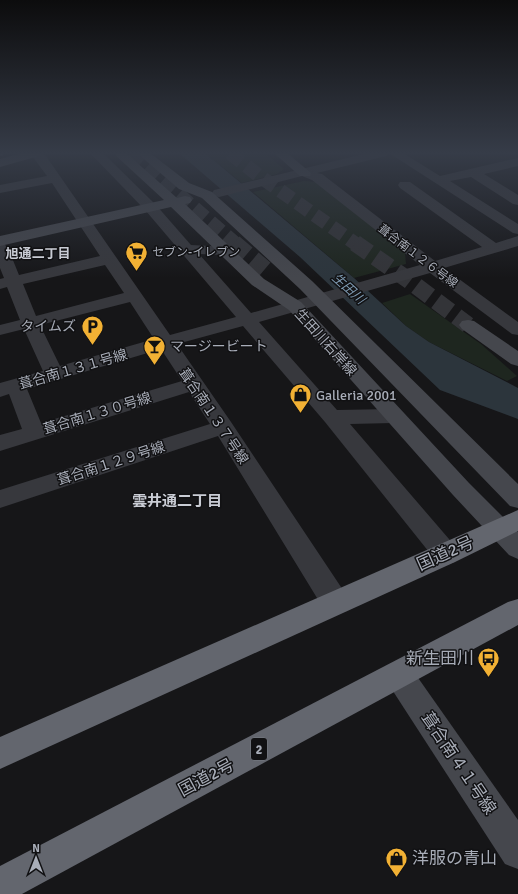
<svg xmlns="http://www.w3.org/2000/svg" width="518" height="894" viewBox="0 0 518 894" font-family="Signika,'Noto Sans JP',sans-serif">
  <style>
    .green { fill: #1e261f }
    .water { fill: #2c353c }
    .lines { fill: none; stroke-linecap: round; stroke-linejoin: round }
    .secondary-tunnel-far1 { stroke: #333438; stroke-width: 14; stroke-dasharray: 14 7; stroke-linecap: butt }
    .secondary-tunnel { stroke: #333438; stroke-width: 17; stroke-dasharray: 17 8; stroke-linecap: butt }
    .street { fill: #37383d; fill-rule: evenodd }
    .secondary { fill: #45474d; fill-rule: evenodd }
    .highway { fill: #63666e; fill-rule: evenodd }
    .rail { stroke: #4a4c52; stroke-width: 2; stroke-dasharray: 3 2.5; stroke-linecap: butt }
    .labels { text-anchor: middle; stroke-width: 3; stroke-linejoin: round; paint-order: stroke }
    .far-poi-label { font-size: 12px; fill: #a8adb8; stroke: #111113; text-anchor: start }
    .far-street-label { font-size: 12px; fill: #a8adb8; stroke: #111113 }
    .far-neighbourhood-label { font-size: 13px; font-weight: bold; fill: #c9ccd4; stroke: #111113 }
    .far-water-label { font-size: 13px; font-style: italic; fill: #7f9bb3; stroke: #111113 }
    .shield { fill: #111113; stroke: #7b7e86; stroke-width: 1 }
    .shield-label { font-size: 13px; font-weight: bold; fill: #a8adb8 }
    .poi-label { font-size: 14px; fill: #a8adb8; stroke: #111113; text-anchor: start }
    .street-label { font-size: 14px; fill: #a8adb8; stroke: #111113 }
    .neighbourhood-label { font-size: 15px; font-weight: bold; fill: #c9ccd4; stroke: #111113 }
    .near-street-label { font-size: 17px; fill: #a8adb8; stroke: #111113 }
    .near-poi-label { font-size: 17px; fill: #a8adb8; stroke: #111113; text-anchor: end }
  </style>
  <rect width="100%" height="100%" fill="#161618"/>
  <g class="green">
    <path d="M 205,153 L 265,153 L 284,169 L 277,174 L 242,183 Z"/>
    <path d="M 304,181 L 316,182 L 405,253 L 406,264 L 354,278 L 253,192 Z"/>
    <path d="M 410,294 L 481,344 L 517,376 L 507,381 L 429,342 L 406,326 L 382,303 Z"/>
  </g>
  <path class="water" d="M 179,153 L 205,153 L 354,278 L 406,326 L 429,342 L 518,388 L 518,419 L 440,390 L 300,257 Z"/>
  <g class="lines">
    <g class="secondary-tunnel-far1">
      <path d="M 131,153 L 236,244"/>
      <path d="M 230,153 L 258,175 L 356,244"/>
    </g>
    <g class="secondary-tunnel">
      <path d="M 234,243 L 265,269"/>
      <path d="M 355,243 L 407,279 L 468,325"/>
    </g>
    <g class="street">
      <path d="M 30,153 L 43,153 L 46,156 L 170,335 L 236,317 L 146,211 L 90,153 L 103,153 L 156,205 L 191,245 L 229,247 L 232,250 L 229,253 L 224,255 L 199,254 L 251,313 L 420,265 L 312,180 L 302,176 L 219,197 L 214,196 L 212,193 L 214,190 L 368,153 L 388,153 L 386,156 L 317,173 L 322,174 L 435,261 L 482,247 L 400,188 L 398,185 L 400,182 L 410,182 L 496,243 L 518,236 L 518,246 L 444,268 L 518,322 L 518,335 L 512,334 L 430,273 L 259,322 L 337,410 L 393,409 L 400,411 L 403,416 L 400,421 L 393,423 L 350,424 L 455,546 L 459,554 L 455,562 L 446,565 L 437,562 L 325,422 L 243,326 L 177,344 L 231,422 L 345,593 L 349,602 L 345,611 L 335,614 L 325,611 L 218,436 L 0,508 L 0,490 L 210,424 L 189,392 L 0,451 L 0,435 L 22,429 L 9,394 L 0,397 L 0,383 L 43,371 L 24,329 L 0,335 L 0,325 L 20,320 L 7,287 L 0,289 L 0,279 L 4,278 L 0,268 L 0,243 L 5,245 L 8,248 L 19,275 L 100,256 L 52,183 L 0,193 L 0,185 L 47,176 ZM 105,265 L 124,293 L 36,316 L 23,284 ZM 130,302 L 154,339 L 60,366 L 40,325 ZM 161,349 L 182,381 L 41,423 L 27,389 Z"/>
      <path d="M 389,153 L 403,153 L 440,176 L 518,158 L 518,166 L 484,174 L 518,195 L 518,205 L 513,204 L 471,177 L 450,181 L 518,224 L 518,234 L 513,233 Z"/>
    </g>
    <g class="secondary">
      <path d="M 22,153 L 41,153 L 39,156 L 0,167 L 0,159 Z"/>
      <path d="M 113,153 L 126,153 L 177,198 L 185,196 L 190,197 L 192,200 L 190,203 L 185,204 L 264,279 L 301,302 L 469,483 L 518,532 L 518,559 L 509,555 L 453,495 L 289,310 L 252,285 L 171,207 L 0,246 L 0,236 L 164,200 Z"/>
      <path d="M 137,153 L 150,153 L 189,183 L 212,192 L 312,281 L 518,484 L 518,508 L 510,506 L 300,289 L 202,198 L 179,189 Z"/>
      <path d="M 274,153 L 287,153 L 311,173 L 310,176 L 300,176 Z"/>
      <path d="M 468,320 L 474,321 L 518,351 L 518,366 L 511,364 L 462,329 L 459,325 L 462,321 Z"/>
      <path d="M 399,661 L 409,665 L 518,820 L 518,869 L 505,864 L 389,685 L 384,675 L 389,665 Z"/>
    </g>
    <g class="highway">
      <path d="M 518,510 L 518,531 L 455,562 L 0,769 L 0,737 Z"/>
      <path d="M 518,599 L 518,625 L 22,894 L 0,894 L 0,866 L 508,602 Z"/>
    </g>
    <path class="rail" d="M 0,155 L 7,153"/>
  </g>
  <linearGradient id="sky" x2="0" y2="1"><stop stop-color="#0c0c0d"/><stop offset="0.55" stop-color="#363c48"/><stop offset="1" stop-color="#363c48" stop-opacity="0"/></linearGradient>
  <rect width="518" height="278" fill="url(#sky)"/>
  <defs>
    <symbol id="supermarket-pin" viewBox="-11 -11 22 30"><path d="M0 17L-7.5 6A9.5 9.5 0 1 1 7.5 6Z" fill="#f2b134" stroke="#111113"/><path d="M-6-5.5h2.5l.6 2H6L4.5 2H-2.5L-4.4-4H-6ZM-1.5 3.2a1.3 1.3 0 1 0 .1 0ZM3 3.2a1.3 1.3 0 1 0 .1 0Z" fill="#111"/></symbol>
    <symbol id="parking-pin" viewBox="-11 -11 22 30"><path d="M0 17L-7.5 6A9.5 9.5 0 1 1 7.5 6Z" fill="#f2b134" stroke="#111113"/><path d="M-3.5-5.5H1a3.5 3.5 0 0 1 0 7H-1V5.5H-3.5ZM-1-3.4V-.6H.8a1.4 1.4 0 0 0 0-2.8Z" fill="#111"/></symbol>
    <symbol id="bar-pin" viewBox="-11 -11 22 30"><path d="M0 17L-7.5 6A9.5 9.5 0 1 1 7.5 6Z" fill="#f2b134" stroke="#111113"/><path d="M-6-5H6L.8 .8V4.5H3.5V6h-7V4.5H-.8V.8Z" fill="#111"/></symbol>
    <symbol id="shop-pin" viewBox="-11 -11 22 30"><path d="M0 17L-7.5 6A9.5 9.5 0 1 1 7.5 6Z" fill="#f2b134" stroke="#111113"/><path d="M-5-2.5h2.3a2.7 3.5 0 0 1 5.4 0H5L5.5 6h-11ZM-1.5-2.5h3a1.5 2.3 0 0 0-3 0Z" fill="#111"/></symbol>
    <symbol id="bus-pin" viewBox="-11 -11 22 30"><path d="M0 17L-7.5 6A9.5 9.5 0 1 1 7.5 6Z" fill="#f2b134" stroke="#111113"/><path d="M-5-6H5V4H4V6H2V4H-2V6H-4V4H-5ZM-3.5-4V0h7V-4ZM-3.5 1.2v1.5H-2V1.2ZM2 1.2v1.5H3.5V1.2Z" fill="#111"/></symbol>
  </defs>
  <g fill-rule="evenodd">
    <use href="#supermarket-pin" x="124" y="240" width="25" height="34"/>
    <use href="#parking-pin" x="80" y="314" width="25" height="34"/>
    <use href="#bar-pin" x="142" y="334" width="25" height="34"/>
    <use href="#shop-pin" x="288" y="382" width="25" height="34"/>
    <use href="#bus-pin" x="476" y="646" width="25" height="34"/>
    <use href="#shop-pin" x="384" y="846" width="25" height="34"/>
  </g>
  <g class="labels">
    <g class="far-poi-label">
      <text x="152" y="256">セブン-イレブン</text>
    </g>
    <g class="far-street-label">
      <text transform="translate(418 256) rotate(37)" y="4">葺合南１２６号線</text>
    </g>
    <g class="far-neighbourhood-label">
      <text x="38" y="258">旭通二丁目</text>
    </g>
    <g class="far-water-label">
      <text transform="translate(349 288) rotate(42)" y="5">生田川</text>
    </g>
    <rect class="shield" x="251" y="738" width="16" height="22" rx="3"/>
    <g class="shield-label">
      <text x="259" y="754">2</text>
    </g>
    <g class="poi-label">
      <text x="76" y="331" text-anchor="end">タイムズ</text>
      <text x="170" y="351">マージービート</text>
      <text x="316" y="400">Galleria 2001</text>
    </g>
    <g class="street-label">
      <text transform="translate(326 342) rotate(48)" y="5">生田川右岸線</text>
      <text transform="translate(73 369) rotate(-16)" y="5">葺合南１３１号線</text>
      <text transform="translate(97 413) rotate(-17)" y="5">葺合南１３０号線</text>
      <text transform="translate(214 416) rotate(56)" y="5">葺合南１３７号線</text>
      <text transform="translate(111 463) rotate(-18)" y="5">葺合南１２９号線</text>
    </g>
    <g class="neighbourhood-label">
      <text x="177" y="506">雲井通二丁目</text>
    </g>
    <g class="near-street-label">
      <text transform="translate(445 553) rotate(-24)" y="6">国道2号</text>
      <text transform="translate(459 763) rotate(56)" y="6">葺合南４１号線</text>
      <text transform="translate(206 777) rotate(-28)" y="6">国道2号</text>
    </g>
    <g class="near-poi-label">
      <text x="474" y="664">新生田川</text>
      <text x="412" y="864" text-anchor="start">洋服の青山</text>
    </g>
  </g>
  <g transform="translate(36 858)" stroke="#111113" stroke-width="3" paint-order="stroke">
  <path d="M0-3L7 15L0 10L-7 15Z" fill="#a8adb8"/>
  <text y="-6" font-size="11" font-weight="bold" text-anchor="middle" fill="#a8adb8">N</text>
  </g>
</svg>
